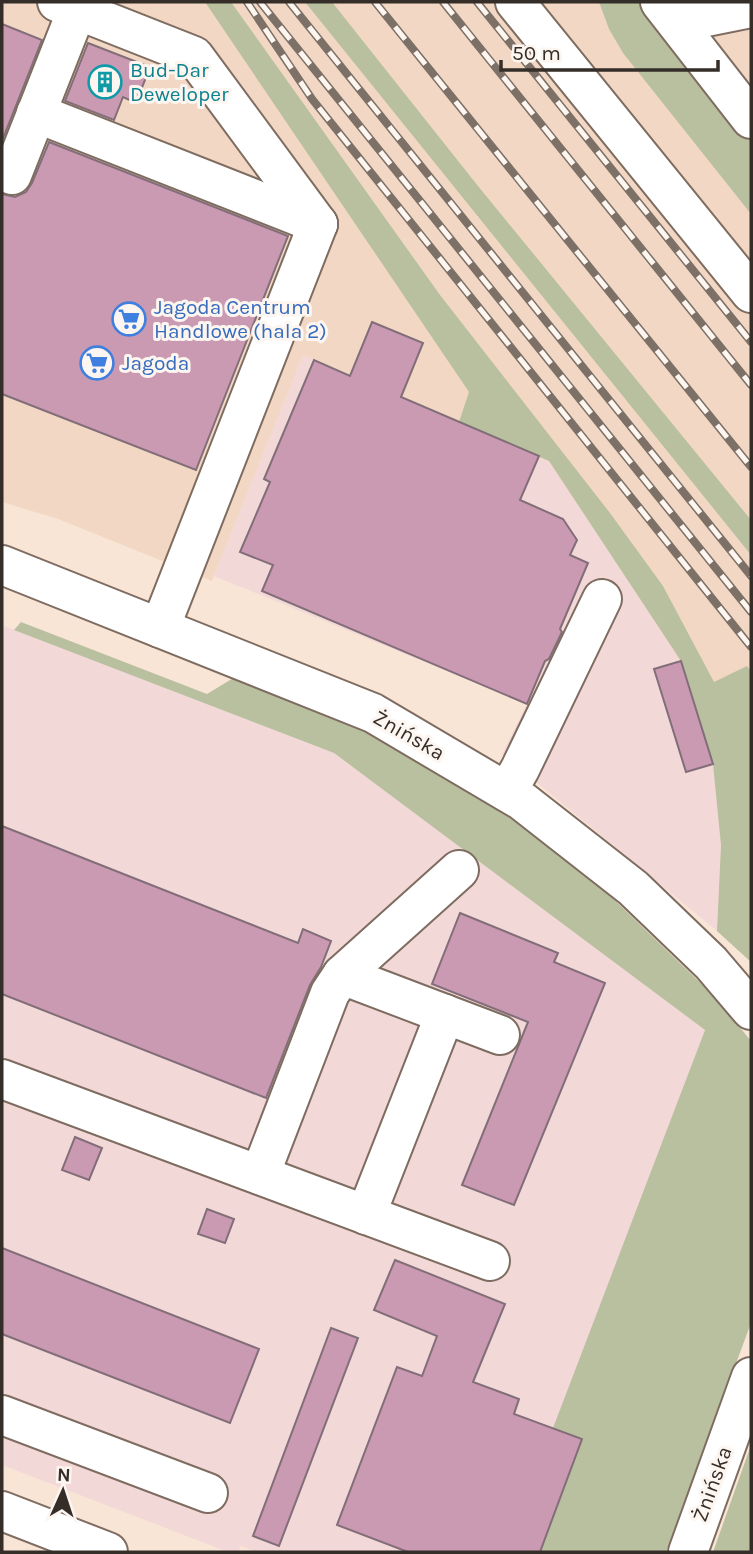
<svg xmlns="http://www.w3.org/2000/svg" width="753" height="1554" viewBox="0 0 753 1554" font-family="Karla,sans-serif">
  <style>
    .built { fill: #f2d8c4 }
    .industrial { fill: #f3d8d8 }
    .green { fill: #b9c0a0 }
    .building { fill: #ca99b2; stroke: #826e78; stroke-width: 2 }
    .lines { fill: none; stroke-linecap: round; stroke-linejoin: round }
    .minor-casing { stroke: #7e6c60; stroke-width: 42 }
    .minor { stroke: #fff; stroke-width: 38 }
    .rail-casing { stroke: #7c7067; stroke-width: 8 }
    .rail { stroke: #fdf5ef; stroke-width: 5; stroke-dasharray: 16; stroke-linecap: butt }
    .labels { text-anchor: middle; stroke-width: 6; stroke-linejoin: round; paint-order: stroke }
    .culture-label { font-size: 21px; fill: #0d838f; stroke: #fdf5ef; text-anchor: start }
    .shop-label { font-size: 21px; fill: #366cbe; stroke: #fdf5ef; text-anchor: start }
    .street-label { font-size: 21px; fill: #352d28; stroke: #fdf5ef }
  </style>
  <rect width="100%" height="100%" fill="#f9e5d6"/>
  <g class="built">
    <path d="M 2,2 L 640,2 L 751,140 L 751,962 L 717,931 L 721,845 L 539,456 L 303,356 L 212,581 L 58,519 L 2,502 Z"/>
    <path d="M 676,2 L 751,2 L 751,100 Z"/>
  </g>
  <g class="industrial">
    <path d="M 303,355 L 549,461 L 681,661 L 713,764 L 721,845 L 717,931 L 502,754 L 527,704 L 214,576 Z"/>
    <path d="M 2,625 L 334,753 L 705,1030 L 564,1404 L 604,1422 L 555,1552 L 256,1552 L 241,1546 L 238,1552 L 228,1552 L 2,1465 Z"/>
  </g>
  <g class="green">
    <path d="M 205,2 L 231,2 L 440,295 L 610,513 L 663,586 L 714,682 L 747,666 L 751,671 L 751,962 L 717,931 L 721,845 L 713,764 L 681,661 L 549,461 L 459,422 L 469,392 Z"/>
    <path d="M 305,2 L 332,2 L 478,186 L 751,520 L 751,555 Z"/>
    <path d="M 599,2 L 640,2 L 751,140 L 751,214 L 623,53 L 609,29 Z"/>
    <path d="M 21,622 L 207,694 L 235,677 L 363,728 L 450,772 L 572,859 L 715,997 L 751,1041 L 751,1323 L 666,1552 L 540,1552 L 582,1439 L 553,1428 L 705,1030 L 334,753 L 14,630 Z"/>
    <path d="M 751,1445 L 751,1552 L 713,1552 Z"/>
  </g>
  <g class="building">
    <path d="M 2,24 L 42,40 L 2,141 Z"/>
    <path d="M 88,43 L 150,67 L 136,103 L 123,97 L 114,120 L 65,101 Z"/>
    <path d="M 49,142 L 288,236 L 196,470 L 2,394 L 2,194 L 15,197 L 26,192 L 32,183 Z"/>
    <path d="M 372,322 L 423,343 L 401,397 L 539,456 L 520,500 L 563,519 L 577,540 L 570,555 L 588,563 L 560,629 L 562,632 L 549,659 L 545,661 L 527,704 L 262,591 L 273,565 L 240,552 L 270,482 L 264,479 L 314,360 L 350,376 Z"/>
    <path d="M 681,661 L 713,764 L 686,772 L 654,669 Z"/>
    <path d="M 2,826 L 298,943 L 303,929 L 331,941 L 321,967 L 310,985 L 266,1098 L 2,994 Z"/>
    <path d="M 460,913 L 558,953 L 554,962 L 605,983 L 514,1205 L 462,1185 L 528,1022 L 432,984 Z"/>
    <path d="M 75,1137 L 102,1148 L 89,1180 L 62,1170 Z"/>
    <path d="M 207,1209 L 234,1219 L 225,1243 L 198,1234 Z"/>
    <path d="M 2,1248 L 259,1349 L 230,1423 L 2,1334 Z"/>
    <path d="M 395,1260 L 505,1304 L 473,1382 L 519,1399 L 514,1414 L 582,1439 L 540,1552 L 408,1552 L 337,1525 L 397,1367 L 422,1376 L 437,1336 L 374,1310 Z"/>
    <path d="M 331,1328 L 358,1338 L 279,1546 L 253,1536 Z"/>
  </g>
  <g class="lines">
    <defs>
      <g id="minor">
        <path d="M 57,2 L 194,56 L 318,224"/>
        <path d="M 515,2 L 751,293"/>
        <path d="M 660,2 L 751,119"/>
        <path d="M 677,23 L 751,8"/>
        <path d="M 36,113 L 318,224"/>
        <path d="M 12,175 L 77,10"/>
        <path d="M 2,565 L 373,713 L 522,801 L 633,888 L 711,963 L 751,1010"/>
        <path d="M 160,628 L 318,224"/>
        <path d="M 507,792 L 520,769 L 602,599"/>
        <path d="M 342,975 L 500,1035"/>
        <path d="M 2,1079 L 490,1261"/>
        <path d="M 260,1175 L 330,993 L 342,975 L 459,870"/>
        <path d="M 366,1215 L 445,1014"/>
        <path d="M 2,1415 L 208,1493"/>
        <path d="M 2,1511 L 108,1552"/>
        <path d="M 688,1552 L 751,1377"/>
      </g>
    </defs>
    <use href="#minor" class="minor-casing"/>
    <use href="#minor" class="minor"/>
    <defs>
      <g id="rail">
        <path d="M 247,2 L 312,99 L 751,647"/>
        <path d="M 260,2 L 751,612"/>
        <path d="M 289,2 L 751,576"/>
        <path d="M 375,2 L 751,467"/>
        <path d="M 443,2 L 751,385"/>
        <path d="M 477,2 L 751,342"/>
      </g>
    </defs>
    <use href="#rail" class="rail-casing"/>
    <use href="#rail" class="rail"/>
  </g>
  <defs>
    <symbol id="building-ring" viewBox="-11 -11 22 22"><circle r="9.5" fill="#fdf5ef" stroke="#0f9aa8" stroke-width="1.5"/><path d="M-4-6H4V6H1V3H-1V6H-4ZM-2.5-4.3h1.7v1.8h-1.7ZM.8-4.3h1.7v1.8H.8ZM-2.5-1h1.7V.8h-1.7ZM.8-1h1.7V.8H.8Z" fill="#0f9aa8"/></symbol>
    <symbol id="supermarket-ring" viewBox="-11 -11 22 22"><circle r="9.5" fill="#fdf5ef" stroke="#3f7fe0" stroke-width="1.5"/><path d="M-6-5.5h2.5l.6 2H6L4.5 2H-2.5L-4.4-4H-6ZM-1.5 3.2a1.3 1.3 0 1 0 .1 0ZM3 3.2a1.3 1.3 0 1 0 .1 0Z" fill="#3f7fe0"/></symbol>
  </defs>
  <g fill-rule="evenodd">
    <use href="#building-ring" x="86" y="63" width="38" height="38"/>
    <use href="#supermarket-ring" x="110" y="300" width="38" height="38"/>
    <use href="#supermarket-ring" x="78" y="344" width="38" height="38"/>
  </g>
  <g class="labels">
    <g class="culture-label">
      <text x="130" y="77">Bud-Dar<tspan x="130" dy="24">Deweloper</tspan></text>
    </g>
    <g class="shop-label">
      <text x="154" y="314">Jagoda Centrum<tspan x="154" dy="24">Handlowe (hala 2)</tspan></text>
      <text x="122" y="370">Jagoda</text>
    </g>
    <g class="street-label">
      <text transform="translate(409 735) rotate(30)" y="7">Żnińska</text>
      <text transform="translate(712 1484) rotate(-70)" y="7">Żnińska</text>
    </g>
  </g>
  <rect width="753" height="1554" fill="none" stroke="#352d28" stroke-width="7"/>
  <g transform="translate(63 1491) rotate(3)" stroke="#fdf5ef" stroke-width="5" paint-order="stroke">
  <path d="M0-5L12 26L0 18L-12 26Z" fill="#352d28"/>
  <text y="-10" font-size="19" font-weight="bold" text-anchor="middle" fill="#352d28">N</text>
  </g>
  <path d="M501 60v10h217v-10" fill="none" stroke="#352d28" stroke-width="3.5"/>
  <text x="512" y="60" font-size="21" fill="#352d28" stroke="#fdf5ef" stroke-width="5" paint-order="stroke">50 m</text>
</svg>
